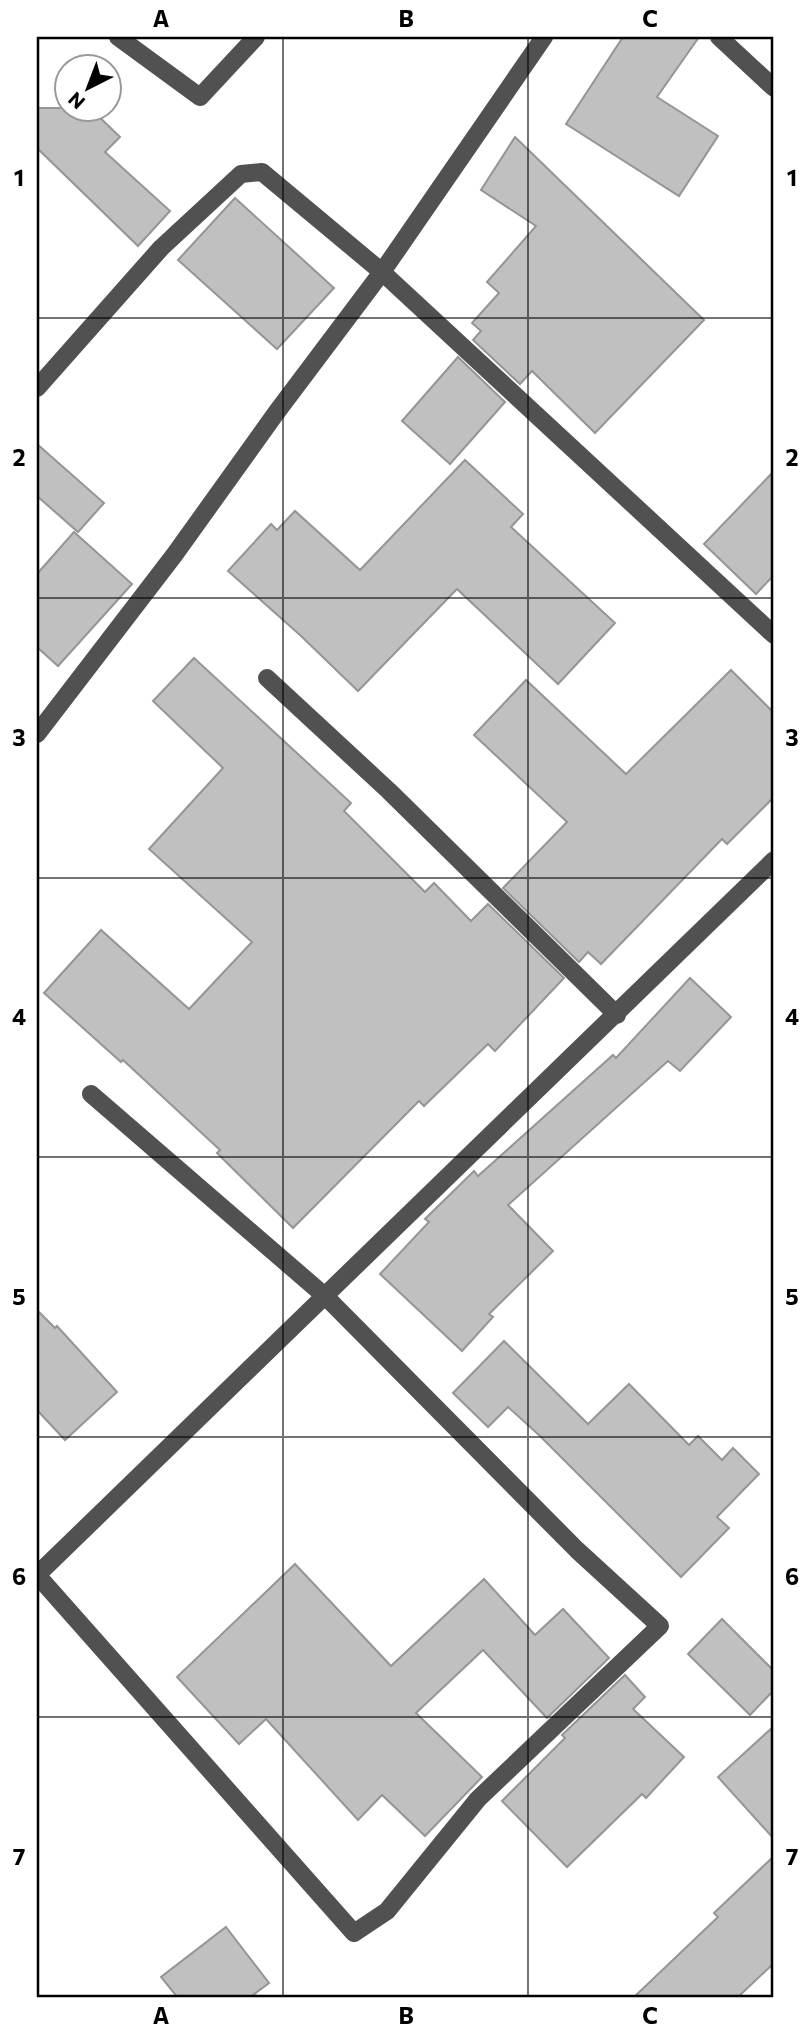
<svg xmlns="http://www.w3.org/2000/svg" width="811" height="2035" viewBox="0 0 811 2035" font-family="Commissioner,sans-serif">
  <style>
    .building { fill: #c0c0c0; stroke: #959595; stroke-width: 2 }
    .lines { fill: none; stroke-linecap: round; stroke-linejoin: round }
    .minor { stroke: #515151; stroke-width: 18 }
    .grid { fill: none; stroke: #000; stroke-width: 2; stroke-opacity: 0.55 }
    .neatline { fill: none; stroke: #000; stroke-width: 2.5 }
    .grid-label { font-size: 23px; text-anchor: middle; font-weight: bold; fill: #000 }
  </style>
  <rect width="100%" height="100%" fill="#fff"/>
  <g class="building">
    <path d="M 623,37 L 699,37 L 657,97 L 718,136 L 679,196 L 566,124 Z"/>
    <path d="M 37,108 L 90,108 L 120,137 L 105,152 L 170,211 L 138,246 L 37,148 Z"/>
    <path d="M 515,137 L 704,320 L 595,433 L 532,371 L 520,384 L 473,340 L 481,331 L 472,323 L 499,293 L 487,282 L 536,226 L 481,190 Z"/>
    <path d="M 235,198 L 334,288 L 277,349 L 178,260 Z"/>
    <path d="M 458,357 L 505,402 L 450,464 L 402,421 Z"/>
    <path d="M 37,444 L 104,503 L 78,532 L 37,496 Z"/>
    <path d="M 465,460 L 523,514 L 511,527 L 615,623 L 558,684 L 457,589 L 358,691 L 300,635 L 228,571 L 271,524 L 277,530 L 295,511 L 360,570 Z"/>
    <path d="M 774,471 L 774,575 L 756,594 L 704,544 Z"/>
    <path d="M 74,532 L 132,584 L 58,666 L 37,647 L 37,574 Z"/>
    <path d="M 194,658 L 351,803 L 344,811 L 425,892 L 434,883 L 471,921 L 488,904 L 564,978 L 495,1051 L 488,1044 L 424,1106 L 419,1101 L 293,1228 L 217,1153 L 220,1150 L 123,1060 L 121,1062 L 44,993 L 101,930 L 189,1009 L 252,942 L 149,849 L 223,768 L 153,701 Z"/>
    <path d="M 731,670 L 774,713 L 774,797 L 727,844 L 722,839 L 601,964 L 588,952 L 579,962 L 503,888 L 567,822 L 474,735 L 526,680 L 626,774 Z"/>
    <path d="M 690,978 L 731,1017 L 680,1071 L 668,1061 L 508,1205 L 553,1251 L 489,1314 L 493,1317 L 462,1351 L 380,1274 L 429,1222 L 425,1219 L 474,1171 L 478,1176 L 613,1055 L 616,1058 Z"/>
    <path d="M 37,1310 L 55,1328 L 57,1326 L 117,1392 L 65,1440 L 37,1410 Z"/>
    <path d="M 504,1341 L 588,1424 L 629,1384 L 689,1445 L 698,1436 L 722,1460 L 733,1448 L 759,1474 L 717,1517 L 729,1528 L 681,1577 L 540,1436 L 508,1407 L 488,1427 L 453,1393 Z"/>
    <path d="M 295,1564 L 391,1666 L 484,1579 L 535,1635 L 563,1609 L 609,1658 L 547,1718 L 483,1650 L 416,1713 L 482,1777 L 425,1836 L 382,1795 L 358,1820 L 266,1719 L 239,1744 L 177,1677 Z"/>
    <path d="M 722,1619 L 774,1671 L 774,1690 L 750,1715 L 688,1654 Z"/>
    <path d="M 625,1675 L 645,1697 L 633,1709 L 684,1757 L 646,1798 L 642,1794 L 567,1867 L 502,1801 L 565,1738 L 562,1735 Z"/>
    <path d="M 774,1726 L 774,1839 L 718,1777 Z"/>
    <path d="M 774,1856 L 774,1963 L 737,1998 L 633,1998 L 718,1917 L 714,1913 Z"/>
    <path d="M 226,1927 L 269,1983 L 249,1998 L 178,1998 L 161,1977 Z"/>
  </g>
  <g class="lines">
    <g class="minor">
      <path d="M 118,37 L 200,97 L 256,37"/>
      <path d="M 719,37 L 774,88"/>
      <path d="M 37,388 L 161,248 L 241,174 L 262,172 L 382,272 L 774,635"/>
      <path d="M 267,678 L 389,791 L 617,1015"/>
      <path d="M 37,734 L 175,554 L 276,413 L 382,272 L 544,37"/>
      <path d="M 91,1094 L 326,1297 L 577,1550 L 660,1626 L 478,1799 L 387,1911 L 354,1933 L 37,1575 L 774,860"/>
    </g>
  </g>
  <path class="grid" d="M 283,37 L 283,1998M 528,37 L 528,1998M 37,318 L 774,318M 37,598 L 774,598M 37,878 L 774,878M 37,1157 L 774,1157M 37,1437 L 774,1437M 37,1717 L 774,1717"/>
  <rect width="811" height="2035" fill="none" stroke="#ffffff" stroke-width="77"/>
  <g transform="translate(88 88) rotate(222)"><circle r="33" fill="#ffffff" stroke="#999999" stroke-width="2"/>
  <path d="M0-5L12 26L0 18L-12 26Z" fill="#000000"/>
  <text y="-10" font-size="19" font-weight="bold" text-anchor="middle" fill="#000000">N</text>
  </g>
  <rect x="38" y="38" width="734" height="1958" class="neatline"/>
  <g class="grid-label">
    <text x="161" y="27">A</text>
    <text x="406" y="27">B</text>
    <text x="650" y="27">C</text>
    <text x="19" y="186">1</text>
    <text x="792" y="186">1</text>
    <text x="19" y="466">2</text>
    <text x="792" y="466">2</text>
    <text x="19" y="746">3</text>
    <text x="792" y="746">3</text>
    <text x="19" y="1025">4</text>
    <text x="792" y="1025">4</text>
    <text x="19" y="1305">5</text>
    <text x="792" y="1305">5</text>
    <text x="19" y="1585">6</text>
    <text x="792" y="1585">6</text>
    <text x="19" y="1865">7</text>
    <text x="792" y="1865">7</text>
    <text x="161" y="2024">A</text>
    <text x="406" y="2024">B</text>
    <text x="650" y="2024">C</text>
  </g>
</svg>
